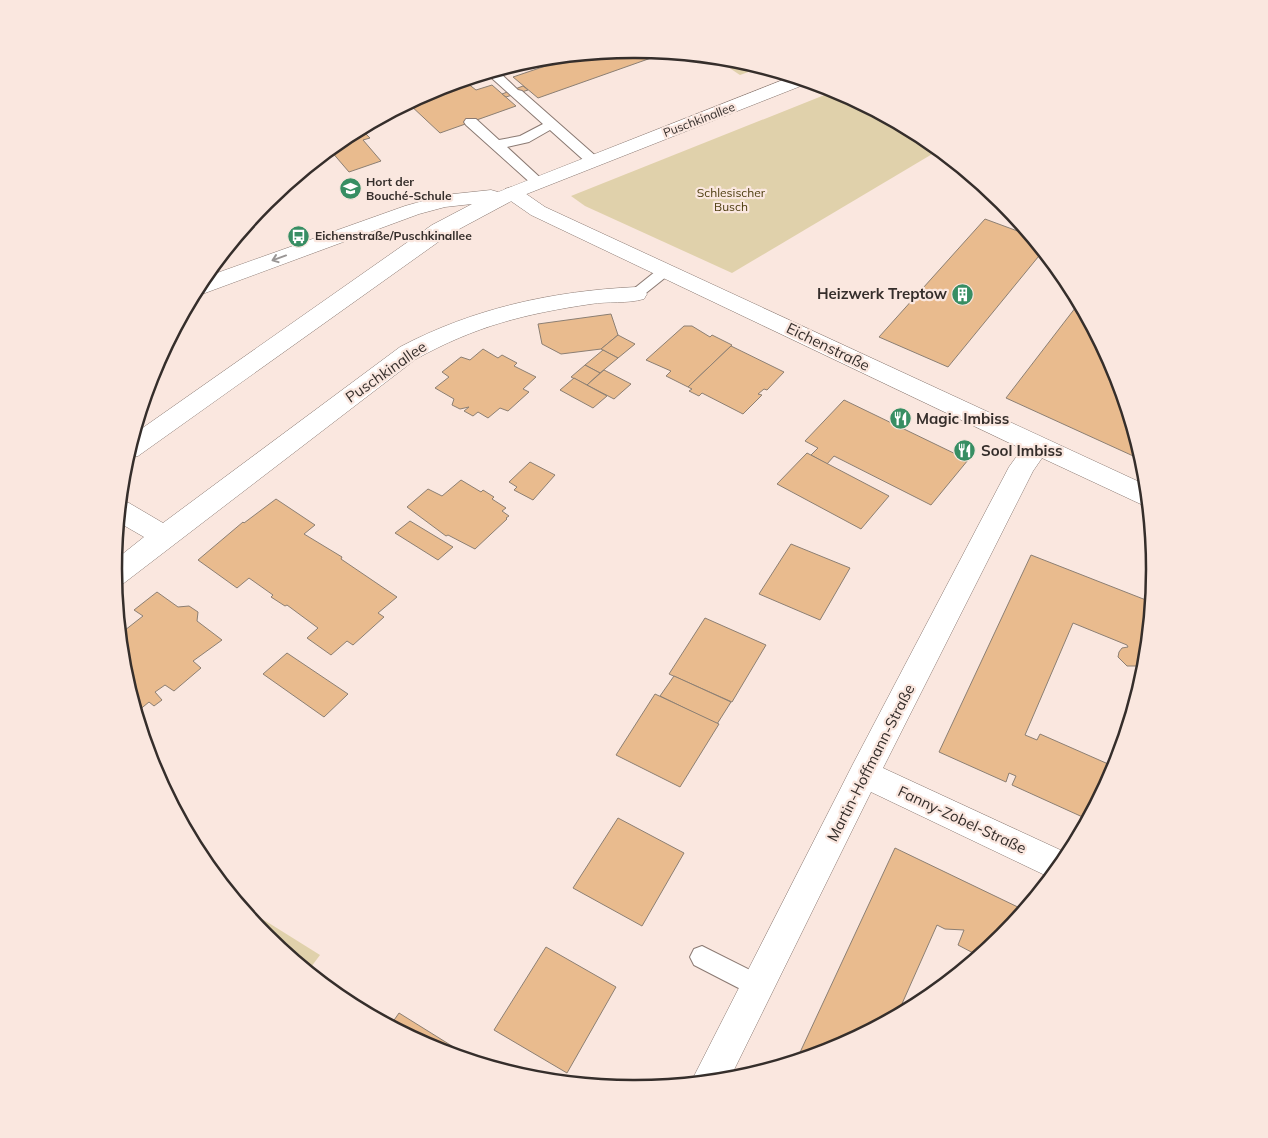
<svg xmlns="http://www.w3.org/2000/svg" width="1268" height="1138" viewBox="0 0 1268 1138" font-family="Mulish,sans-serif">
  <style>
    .green { fill: #e0d1ab }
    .building { fill: #e9bb8e; stroke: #8c7f73 }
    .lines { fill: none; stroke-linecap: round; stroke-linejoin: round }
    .service-casing { stroke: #8a7972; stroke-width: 2 }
    .minor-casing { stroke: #8a7972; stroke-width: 1 }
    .secondary-casing { stroke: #8a7972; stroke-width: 1 }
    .service { fill: #fff; fill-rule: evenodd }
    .minor { fill: #fff; fill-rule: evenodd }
    .secondary { fill: #fff; fill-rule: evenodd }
    .oneway { stroke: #9a9695 }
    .labels { text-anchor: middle; stroke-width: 4.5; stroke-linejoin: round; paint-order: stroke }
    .far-street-label { font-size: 12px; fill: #352e2b; stroke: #fae7df }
    .far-poi-label { font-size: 12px; font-weight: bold; fill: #352e2b; stroke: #fae7df; text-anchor: start }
    .far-park-label { font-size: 12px; fill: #4d3d0f; stroke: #fae7df }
    .poi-label { font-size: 15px; font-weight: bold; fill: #352e2b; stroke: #fae7df; text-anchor: start }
    .street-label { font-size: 15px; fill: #352e2b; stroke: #fae7df }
    .rim { fill: none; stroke: #352e2b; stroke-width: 2.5 }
  </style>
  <rect width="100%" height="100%" fill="#fae7df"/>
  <g class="green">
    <path d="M 713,57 L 736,59 L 762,67 L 740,75 Z"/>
    <path d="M 837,90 L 923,137 L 939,150 L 732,273 L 585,206 L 571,196 Z"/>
    <path d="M 240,905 L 320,955 L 308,971 L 266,937 Z"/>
  </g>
  <g class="building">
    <path d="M 634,49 L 668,52 L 538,98 L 513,77 L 581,54 Z"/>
    <path d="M 463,80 L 476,90 L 492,85 L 516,106 L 440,133 L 408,103 L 435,88 Z"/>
    <path d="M 523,86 L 528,90 L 506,97 L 502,94 Z"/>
    <path d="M 360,128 L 370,138 L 363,140 L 381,161 L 349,172 L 331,151 L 324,154 L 345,136 Z"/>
    <path d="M 985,219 L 1031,236 L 1043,251 L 948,367 L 879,337 Z"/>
    <path d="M 1079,303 L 1115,370 L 1142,460 L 1006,398 Z"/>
    <path d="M 611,314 L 618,335 L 601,349 L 561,354 L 542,344 L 538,324 Z"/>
    <path d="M 684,326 L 692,326 L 710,337 L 712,335 L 732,345 L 688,387 L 666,376 L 671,371 L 646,360 Z"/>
    <path d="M 618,335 L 635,344 L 618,358 L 601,349 Z"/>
    <path d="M 731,346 L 784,372 L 767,390 L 764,389 L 758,394 L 762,395 L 743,414 L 702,393 L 699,396 L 689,391 L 692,389 L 688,387 Z"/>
    <path d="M 483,349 L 498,358 L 502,355 L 517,363 L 514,366 L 536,377 L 523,389 L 529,392 L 508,411 L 500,408 L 488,418 L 478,412 L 473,416 L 464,411 L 469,407 L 460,409 L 452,405 L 454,399 L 435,388 L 449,377 L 442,372 L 461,357 L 470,360 Z"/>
    <path d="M 603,350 L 618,358 L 600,373 L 585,365 Z"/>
    <path d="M 585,365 L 600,373 L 587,385 L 571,377 Z"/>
    <path d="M 604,370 L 631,384 L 614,399 L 587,385 Z"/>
    <path d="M 574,378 L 607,396 L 593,408 L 560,390 Z"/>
    <path d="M 844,400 L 968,460 L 931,505 L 834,456 L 827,464 L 811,455 L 818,448 L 805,441 Z"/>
    <path d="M 807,453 L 889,496 L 861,529 L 777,484 Z"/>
    <path d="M 530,462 L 555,475 L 533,500 L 514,490 L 517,487 L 509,482 Z"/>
    <path d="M 461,480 L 481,492 L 483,490 L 494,497 L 492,499 L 506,508 L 502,511 L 509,516 L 506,518 L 507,519 L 475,549 L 448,535 L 446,536 L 407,507 L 428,489 L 442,496 Z"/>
    <path d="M 276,499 L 315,525 L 304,534 L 342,557 L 341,559 L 397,597 L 378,613 L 384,617 L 353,645 L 347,641 L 331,655 L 307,638 L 318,628 L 287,605 L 285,606 L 271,597 L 273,595 L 249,578 L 237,588 L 198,560 L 243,522 L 244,523 Z"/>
    <path d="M 410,521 L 453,547 L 438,560 L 395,533 Z"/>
    <path d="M 791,544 L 850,568 L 820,620 L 759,594 Z"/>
    <path d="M 1031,555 L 1151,602 L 1146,653 L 1140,652 L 1143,662 L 1140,666 L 1127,666 L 1118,657 L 1119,652 L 1122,648 L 1128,647 L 1127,645 L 1073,623 L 1025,735 L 1037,740 L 1040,734 L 1115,767 L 1087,819 L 1012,785 L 1016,776 L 1009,773 L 1006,782 L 939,752 Z"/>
    <path d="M 157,592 L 178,607 L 189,606 L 198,612 L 197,621 L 222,640 L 193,661 L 201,668 L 174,691 L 165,685 L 155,692 L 162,700 L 154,706 L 149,702 L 138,711 L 135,709 L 124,670 L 120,634 L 143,616 L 134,610 Z"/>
    <path d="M 705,618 L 766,645 L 732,702 L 669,674 Z"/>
    <path d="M 287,653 L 348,694 L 324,717 L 263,674 Z"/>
    <path d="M 674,676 L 731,702 L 717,724 L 660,696 Z"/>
    <path d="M 655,694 L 719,724 L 680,787 L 616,755 Z"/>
    <path d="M 618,818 L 684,853 L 642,926 L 573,888 Z"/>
    <path d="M 895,848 L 1024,910 L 1002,937 L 979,956 L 958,945 L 964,930 L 945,929 L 937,925 L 897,1015 L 833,1050 L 796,1061 Z"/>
    <path d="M 546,947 L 616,987 L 567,1073 L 494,1030 Z"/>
    <path d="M 399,1013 L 468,1056 L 466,1059 L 435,1050 L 390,1026 Z"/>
  </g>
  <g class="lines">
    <defs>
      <g id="service">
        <path d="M 497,70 L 518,90 L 522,91 L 598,158 L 600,161 L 598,164 L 588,164 L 550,130 L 529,142 L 507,147 L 546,183 L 539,187 L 534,186 L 466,125 L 464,122 L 466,119 L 476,119 L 499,140 L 520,136 L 543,124 L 486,73 Z"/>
        <path d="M 666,265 L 671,267 L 674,270 L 671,273 L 641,297 L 631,297 L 628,294 L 631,291 L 661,267 Z"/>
        <path d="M 702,946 L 766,978 L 770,986 L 766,994 L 758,998 L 694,965 L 690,957 L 694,949 Z"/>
      </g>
      <g id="minor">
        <path d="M 512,187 L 519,189 L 545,207 L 1146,485 L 1147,507 L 1042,458 L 1033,471 L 883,768 L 1069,854 L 1051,878 L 871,792 L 729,1080 L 691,1084 L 691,1082 L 853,764 L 1009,467 L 1022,449 L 531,215 L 505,197 L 502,193 L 505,189 Z"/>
        <path d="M 636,287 L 644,289 L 647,294 L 644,299 C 627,304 608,301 591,304 C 524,314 476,326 416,359 L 124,583 L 115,585 L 115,560 L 144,537 L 118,522 L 121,500 L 129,503 L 163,523 L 400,347 C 474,308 553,291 636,287 Z"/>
      </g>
      <path id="secondary" d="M 793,76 L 811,82 L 519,197 L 448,235 L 138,456 L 127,458 L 134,434 L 432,225 L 472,204 L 445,207 L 419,214 L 205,293 L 194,294 L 203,278 L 405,206 L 444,195 L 491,190 L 498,192 Z"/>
    </defs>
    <use href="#service" class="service-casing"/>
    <use href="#minor" class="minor-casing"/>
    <use href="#secondary" class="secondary-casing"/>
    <use href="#service" class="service"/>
    <use href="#minor" class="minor"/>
    <use href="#secondary" class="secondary"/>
  </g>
  <defs><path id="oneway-shaft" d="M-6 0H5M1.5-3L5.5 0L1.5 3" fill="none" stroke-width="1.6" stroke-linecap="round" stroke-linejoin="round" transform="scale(1.25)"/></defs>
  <use class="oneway" href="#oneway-shaft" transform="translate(279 258) rotate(160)"/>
  <defs>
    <symbol id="school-disc" viewBox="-11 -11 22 22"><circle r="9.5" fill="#378e63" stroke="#fae7df"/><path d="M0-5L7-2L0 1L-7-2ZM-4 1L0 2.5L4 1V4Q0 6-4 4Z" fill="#fff"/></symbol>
    <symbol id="bus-disc" viewBox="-11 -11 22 22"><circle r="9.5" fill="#378e63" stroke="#fae7df"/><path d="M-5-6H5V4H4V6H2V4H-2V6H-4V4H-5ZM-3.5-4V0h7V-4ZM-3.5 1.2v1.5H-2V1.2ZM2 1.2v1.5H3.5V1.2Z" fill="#fff"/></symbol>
    <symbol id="building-disc" viewBox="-11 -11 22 22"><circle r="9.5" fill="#378e63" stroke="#fae7df"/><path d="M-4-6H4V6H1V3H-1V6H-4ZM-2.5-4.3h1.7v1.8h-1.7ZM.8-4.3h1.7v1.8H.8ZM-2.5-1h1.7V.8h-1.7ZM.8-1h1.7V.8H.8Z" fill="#fff"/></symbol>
    <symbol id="restaurant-disc" viewBox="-11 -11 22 22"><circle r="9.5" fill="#378e63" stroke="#fae7df"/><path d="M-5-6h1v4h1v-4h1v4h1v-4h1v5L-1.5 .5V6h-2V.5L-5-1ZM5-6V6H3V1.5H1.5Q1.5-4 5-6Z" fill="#fff"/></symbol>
  </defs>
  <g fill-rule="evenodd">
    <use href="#school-disc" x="338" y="176" width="25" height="25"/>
    <use href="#bus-disc" x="286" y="224" width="25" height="25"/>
    <use href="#building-disc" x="950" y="282" width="25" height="25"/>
    <use href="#restaurant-disc" x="888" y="406" width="25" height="25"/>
    <use href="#restaurant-disc" x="952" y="438" width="25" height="25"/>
  </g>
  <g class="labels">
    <g class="far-street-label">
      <text transform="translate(699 120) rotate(-21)" y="4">Puschkinallee</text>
    </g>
    <g class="far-poi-label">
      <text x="366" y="186">Hort der<tspan x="366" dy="14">Bouché-Schule</tspan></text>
      <text x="315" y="240">Eichenstraße/Puschkinallee</text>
    </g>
    <g class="far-park-label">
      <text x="731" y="197">Schlesischer<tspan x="731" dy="14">Busch</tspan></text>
    </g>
    <g class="poi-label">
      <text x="947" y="299" text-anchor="end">Heizwerk Treptow</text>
      <text x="916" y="424">Magic Imbiss</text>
      <text x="981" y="456">Sool Imbiss</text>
    </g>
    <g class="street-label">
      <text transform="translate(828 347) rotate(26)" y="5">Eichenstraße</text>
      <text transform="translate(386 372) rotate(-35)" y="5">Puschkinallee</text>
      <text transform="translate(871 763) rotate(-63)" y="5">Martin-Hoffmann-Straße</text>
      <text transform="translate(962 820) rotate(25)" y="5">Fanny-Zobel-Straße</text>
    </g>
  </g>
  <path d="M0 0H1268V1138H0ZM633 58H635A511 511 0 0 1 1146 569V569A511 511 0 0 1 635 1080H633A511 511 0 0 1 122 569V569A511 511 0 0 1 633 58Z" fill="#fae7df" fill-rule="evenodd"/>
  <path class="rim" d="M633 58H635A511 511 0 0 1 1146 569V569A511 511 0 0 1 635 1080H633A511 511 0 0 1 122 569V569A511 511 0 0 1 633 58Z"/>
</svg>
